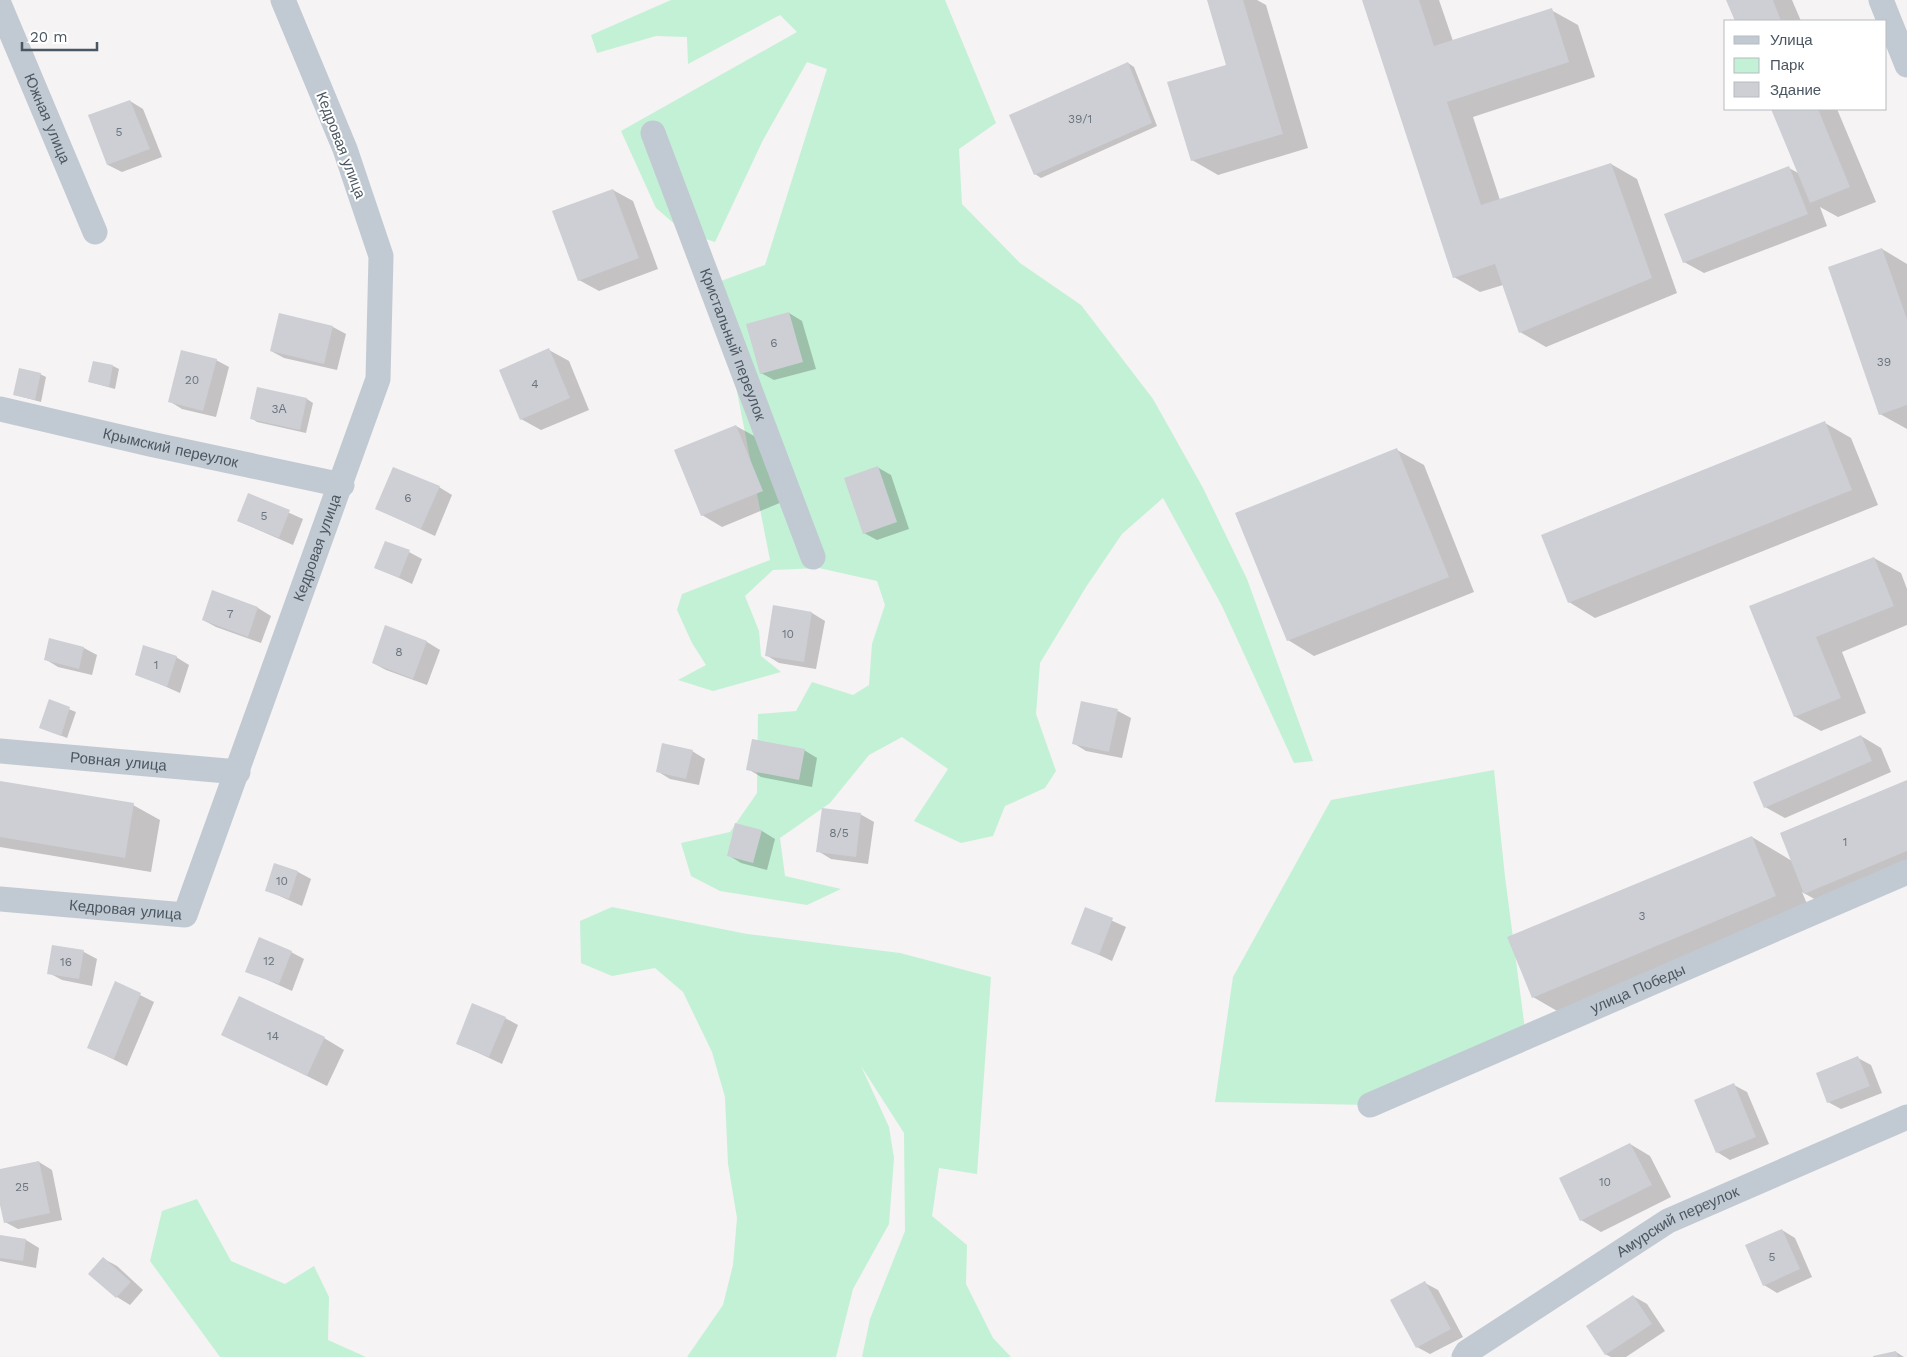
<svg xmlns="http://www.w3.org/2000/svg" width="1907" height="1357" viewBox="0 0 1907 1357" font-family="'Work Sans',sans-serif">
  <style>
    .green { fill: #c3f1d5 }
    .shadow { fill: #0003 }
    .building { fill: #cdcfd5 }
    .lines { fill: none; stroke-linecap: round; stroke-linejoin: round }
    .minor { stroke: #c1cad2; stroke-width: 25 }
    .labels { text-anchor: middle; stroke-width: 4; stroke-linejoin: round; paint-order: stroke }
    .number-label { font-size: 12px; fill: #6b747e }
    .street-label { font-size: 15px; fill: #4a5661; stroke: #fff }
  </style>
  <rect width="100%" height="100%" fill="#f5f3f3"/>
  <g class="green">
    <path d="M 671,0 L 945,0 L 996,123 L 959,149 L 962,204 L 1020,263 L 1081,305 L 1153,399 L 1203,488 L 1247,579 L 1313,761 L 1294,763 L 1222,606 L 1163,498 L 1122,534 L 1086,587 L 1040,663 L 1036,714 L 1056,771 L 1045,788 L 1005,806 L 993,836 L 961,843 L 914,821 L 948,769 L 902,737 L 869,755 L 830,803 L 780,838 L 785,876 L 841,889 L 807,905 L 720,891 L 691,876 L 681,843 L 730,832 L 757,793 L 758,714 L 796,711 L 812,682 L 853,695 L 869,685 L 872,644 L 885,605 L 877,581 L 819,568 L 773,570 L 745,596 L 759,631 L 761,656 L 781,672 L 713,691 L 678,680 L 706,665 L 692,643 L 677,610 L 682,594 L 770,560 L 730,356 L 710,285 L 765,265 L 827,69 L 807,62 L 763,140 L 715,242 L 684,232 L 656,208 L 621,131 L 797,32 L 780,15 L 688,64 L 687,37 L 656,36 L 597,53 L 591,35 Z"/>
    <path d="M 1494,770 L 1505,877 L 1526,1037 L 1370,1105 L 1215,1102 L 1233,977 L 1331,800 Z"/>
    <path d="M 612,907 L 747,934 L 900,953 L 991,977 L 977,1174 L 939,1168 L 932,1216 L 967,1245 L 966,1284 L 993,1338 L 1011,1357 L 862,1357 L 870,1319 L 905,1231 L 904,1133 L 861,1066 L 889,1127 L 894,1158 L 889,1224 L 853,1289 L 836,1357 L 687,1357 L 723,1305 L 733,1265 L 737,1218 L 728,1164 L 725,1097 L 712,1052 L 683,992 L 655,968 L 612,976 L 581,963 L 580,921 Z"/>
    <path d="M 197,1199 L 231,1261 L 285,1284 L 314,1266 L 329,1297 L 328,1340 L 366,1357 L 220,1357 L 150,1261 L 162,1211 Z"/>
  </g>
  <g class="shadow">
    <path d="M 1208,0 L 1257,0 L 1266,5 L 1308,148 L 1218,175 L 1192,160 L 1228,65 Z"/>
    <path d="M 1364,0 L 1439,0 L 1453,41 L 1551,10 L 1578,25 L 1595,77 L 1473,117 L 1500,200 L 1611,164 L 1637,179 L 1677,293 L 1546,347 L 1520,332 L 1503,285 L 1480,292 L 1454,277 Z"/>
    <path d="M 1727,0 L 1792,0 L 1801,21 L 1736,21 Z"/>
    <path d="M 1128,63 L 1134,67 L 1157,126 L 1041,178 L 1035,174 Z"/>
    <path d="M 130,101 L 143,109 L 162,157 L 122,172 L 108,165 L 90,116 Z"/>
    <path d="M 1773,109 L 1837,109 L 1876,202 L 1838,217 L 1820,207 L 1827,226 L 1704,273 L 1684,262 L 1789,168 L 1800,174 Z"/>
    <path d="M 613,190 L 633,201 L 658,269 L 599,291 L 579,280 Z"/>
    <path d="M 1882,249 L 1907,264 L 1907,429 L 1880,414 Z"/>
    <path d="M 789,313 L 802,321 L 816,369 L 774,380 L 761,373 Z"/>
    <path d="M 333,327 L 346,334 L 337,370 L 284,358 L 271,351 Z"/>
    <path d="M 549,350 L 569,361 L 589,410 L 541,430 L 521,419 Z"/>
    <path d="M 216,360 L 229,367 L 216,417 L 182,409 L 169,401 Z"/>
    <path d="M 113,366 L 119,369 L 115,389 L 90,382 Z"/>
    <path d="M 40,374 L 46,377 L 41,402 L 15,395 Z"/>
    <path d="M 258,389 L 307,399 L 313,403 L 306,433 L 257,422 L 251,418 Z"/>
    <path d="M 1825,423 L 1851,438 L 1878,505 L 1595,618 L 1569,602 Z"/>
    <path d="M 736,426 L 756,437 L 782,502 L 722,527 L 702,515 Z"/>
    <path d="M 1397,450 L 1424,465 L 1474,592 L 1314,656 L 1288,640 Z"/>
    <path d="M 877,467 L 891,475 L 909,529 L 877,540 L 864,533 Z"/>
    <path d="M 439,487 L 452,495 L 435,536 L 377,509 Z"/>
    <path d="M 249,495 L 303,519 L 293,545 L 238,521 Z"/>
    <path d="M 409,552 L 422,559 L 412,584 L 376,567 Z"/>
    <path d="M 1874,558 L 1901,573 L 1907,589 L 1907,625 L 1842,652 L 1866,713 L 1821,731 L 1794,716 L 1751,607 Z"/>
    <path d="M 213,592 L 258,608 L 271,616 L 261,643 L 216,627 L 203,620 Z"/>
    <path d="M 774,607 L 812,613 L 825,621 L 816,669 L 779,663 L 766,655 Z"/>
    <path d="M 386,627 L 427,642 L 440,650 L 427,685 L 386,670 L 373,663 Z"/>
    <path d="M 84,648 L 97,655 L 92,675 L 58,667 L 45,659 Z"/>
    <path d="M 176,657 L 189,665 L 180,693 L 137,674 Z"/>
    <path d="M 49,701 L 76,712 L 67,738 L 40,727 Z"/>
    <path d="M 1118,711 L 1131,718 L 1122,758 L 1086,751 L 1073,743 Z"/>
    <path d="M 1861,736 L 1881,748 L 1891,772 L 1785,818 L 1765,807 Z"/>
    <path d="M 804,750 L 817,758 L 812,787 L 761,777 L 748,769 Z"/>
    <path d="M 692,751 L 705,759 L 699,785 L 670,779 L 657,771 Z"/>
    <path d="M 0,782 L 133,805 L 160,820 L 151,872 L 0,847 Z"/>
    <path d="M 1907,782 L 1907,871 L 1825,905 L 1802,892 L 1813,918 L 1571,1019 L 1533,997 L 1752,837 L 1792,861 Z"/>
    <path d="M 860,814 L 874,822 L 868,864 L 831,859 L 818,851 Z"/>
    <path d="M 736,824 L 762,831 L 775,839 L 767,870 L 741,863 L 728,855 Z"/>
    <path d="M 275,864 L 298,872 L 311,879 L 302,906 L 266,890 Z"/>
    <path d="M 1086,909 L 1126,927 L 1112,961 L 1073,943 Z"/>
    <path d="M 53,946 L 84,952 L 97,959 L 92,986 L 62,980 L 49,973 Z"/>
    <path d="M 291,952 L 304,959 L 292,991 L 247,971 Z"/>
    <path d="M 116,983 L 154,1002 L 127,1066 L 88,1047 Z"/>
    <path d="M 505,1018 L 518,1025 L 502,1064 L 457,1043 Z"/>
    <path d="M 223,1034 L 324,1038 L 344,1050 L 327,1086 Z"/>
    <path d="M 1858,1058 L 1871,1065 L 1882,1093 L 1841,1109 L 1828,1102 Z"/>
    <path d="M 1734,1085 L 1747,1092 L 1769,1144 L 1730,1160 L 1717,1152 Z"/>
    <path d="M 1630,1144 L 1650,1156 L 1671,1197 L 1601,1232 L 1581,1220 Z"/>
    <path d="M 39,1162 L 52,1170 L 62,1220 L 18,1229 L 5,1222 L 0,1199 L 0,1170 Z"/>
    <path d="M 1782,1230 L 1795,1238 L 1812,1277 L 1777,1293 L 1764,1285 Z"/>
    <path d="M 0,1236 L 26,1240 L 39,1248 L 36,1268 L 0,1261 Z"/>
    <path d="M 104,1259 L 117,1266 L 143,1290 L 130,1305 L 117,1297 L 90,1273 Z"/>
    <path d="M 1425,1283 L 1438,1290 L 1463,1337 L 1430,1354 L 1417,1347 Z"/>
    <path d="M 1633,1296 L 1647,1304 L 1665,1331 L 1626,1357 L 1611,1357 L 1605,1354 Z"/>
    <path d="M 1896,1352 L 1904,1357 L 1875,1357 Z"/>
  </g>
  <g class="building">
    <path d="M 1207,0 L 1243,0 L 1283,134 L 1191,161 L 1167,82 L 1226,65 Z"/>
    <path d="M 1362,0 L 1419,0 L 1434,46 L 1552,8 L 1569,62 L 1447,102 L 1481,205 L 1611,163 L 1652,278 L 1519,333 L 1495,264 L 1453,278 Z"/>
    <path d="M 1726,0 L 1773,0 L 1781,21 L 1735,21 Z"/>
    <path d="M 1128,62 L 1152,123 L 1034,175 L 1009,115 Z"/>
    <path d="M 130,100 L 150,149 L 107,165 L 88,115 Z"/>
    <path d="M 1771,109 L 1818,109 L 1850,187 L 1810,203 Z"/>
    <path d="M 1789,166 L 1808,214 L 1683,263 L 1664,214 Z"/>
    <path d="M 613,189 L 639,258 L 578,281 L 552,211 Z"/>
    <path d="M 1882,248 L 1907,319 L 1907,405 L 1879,415 L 1828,267 Z"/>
    <path d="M 789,312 L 803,362 L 760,374 L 746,324 Z"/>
    <path d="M 279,313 L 333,326 L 324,364 L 270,351 Z"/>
    <path d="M 549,348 L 570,398 L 520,420 L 499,370 Z"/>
    <path d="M 181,350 L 217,359 L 203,411 L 168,402 Z"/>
    <path d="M 93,361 L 113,365 L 109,387 L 88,382 Z"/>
    <path d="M 19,368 L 41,373 L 35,400 L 13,395 Z"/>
    <path d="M 257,387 L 307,398 L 300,430 L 250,419 Z"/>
    <path d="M 1825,421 L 1852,490 L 1568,603 L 1541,535 Z"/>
    <path d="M 736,425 L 763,491 L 701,516 L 674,450 Z"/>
    <path d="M 1397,448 L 1449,577 L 1287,641 L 1235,513 Z"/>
    <path d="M 878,466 L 897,522 L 863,534 L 844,478 Z"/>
    <path d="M 393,467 L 440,486 L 421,529 L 375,509 Z"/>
    <path d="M 248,493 L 290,510 L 279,538 L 237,521 Z"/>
    <path d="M 385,541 L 410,550 L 399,578 L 374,568 Z"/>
    <path d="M 1874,557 L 1894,606 L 1816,637 L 1841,698 L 1794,717 L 1749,606 Z"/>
    <path d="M 212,590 L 258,607 L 248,637 L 202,620 Z"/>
    <path d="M 773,605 L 812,612 L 804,662 L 765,656 Z"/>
    <path d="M 385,625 L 427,641 L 413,679 L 372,663 Z"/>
    <path d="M 49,638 L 84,647 L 79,669 L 44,660 Z"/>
    <path d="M 143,645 L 177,656 L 167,687 L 135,675 Z"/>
    <path d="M 49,699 L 70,707 L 61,736 L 39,728 Z"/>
    <path d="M 1081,701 L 1118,709 L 1109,752 L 1072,744 Z"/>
    <path d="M 1861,735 L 1872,761 L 1764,808 L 1753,782 Z"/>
    <path d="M 752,739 L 805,749 L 799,780 L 746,770 Z"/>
    <path d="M 662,743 L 693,750 L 686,779 L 656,772 Z"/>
    <path d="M 1907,780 L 1907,851 L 1804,894 L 1780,833 Z"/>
    <path d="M 0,781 L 134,803 L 125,858 L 0,837 Z"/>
    <path d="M 822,808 L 861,813 L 856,857 L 816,852 Z"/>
    <path d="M 735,823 L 762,830 L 753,863 L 727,856 Z"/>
    <path d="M 1752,836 L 1776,896 L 1532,998 L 1507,937 Z"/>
    <path d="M 274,863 L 298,871 L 289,899 L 265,891 Z"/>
    <path d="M 1085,907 L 1113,918 L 1099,955 L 1071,944 Z"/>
    <path d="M 259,937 L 292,951 L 279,984 L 245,972 Z"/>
    <path d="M 52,945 L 84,950 L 79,979 L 47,974 Z"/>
    <path d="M 115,981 L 141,993 L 114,1059 L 87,1048 Z"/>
    <path d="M 239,996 L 325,1037 L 307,1076 L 221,1035 Z"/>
    <path d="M 472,1003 L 506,1017 L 489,1057 L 456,1044 Z"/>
    <path d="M 1858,1056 L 1870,1086 L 1827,1103 L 1816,1073 Z"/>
    <path d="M 1734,1083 L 1756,1137 L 1716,1153 L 1694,1100 Z"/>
    <path d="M 1630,1143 L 1652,1185 L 1580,1221 L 1559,1178 Z"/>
    <path d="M 39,1161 L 50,1213 L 4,1223 L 0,1205 L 0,1169 Z"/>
    <path d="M 1782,1229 L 1800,1269 L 1763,1286 L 1745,1245 Z"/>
    <path d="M 0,1235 L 26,1239 L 23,1261 L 0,1258 Z"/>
    <path d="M 103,1257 L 131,1282 L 116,1298 L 88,1274 Z"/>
    <path d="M 1425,1281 L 1451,1329 L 1416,1348 L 1390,1300 Z"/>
    <path d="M 1633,1295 L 1652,1324 L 1605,1355 L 1586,1326 Z"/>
    <path d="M 1896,1351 L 1898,1357 L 1873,1357 L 1873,1356 Z"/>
  </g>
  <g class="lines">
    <g class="minor">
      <path d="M 1881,0 L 1907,65"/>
      <path id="s1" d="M 0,6 L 95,232"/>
      <path id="s2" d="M 653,133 L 813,557"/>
      <path id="s3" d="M 0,409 L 150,444 L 342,485"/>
      <path id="s4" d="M 0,751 L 238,772"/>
      <path id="s5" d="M 0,899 L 185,915 L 378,379 L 381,256 L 345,149 L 283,0"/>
      <path id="s6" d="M 1370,1105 L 1907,872"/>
      <path id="s7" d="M 1464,1357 L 1467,1352 L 1668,1221 L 1907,1117"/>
    </g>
  </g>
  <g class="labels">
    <g class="number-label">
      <text x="1080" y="123">39/1</text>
      <text x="119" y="136">5</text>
      <text x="774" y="347">6</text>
      <text x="1884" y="366">39</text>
      <text x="192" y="384">20</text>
      <text x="535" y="388">4</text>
      <text x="279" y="413">3А</text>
      <text x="408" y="502">6</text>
      <text x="264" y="520">5</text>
      <text x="230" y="618">7</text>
      <text x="788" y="638">10</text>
      <text x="399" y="656">8</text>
      <text x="156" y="669">1</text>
      <text x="839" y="837">8/5</text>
      <text x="1845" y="846">1</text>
      <text x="282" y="885">10</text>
      <text x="1642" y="920">3</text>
      <text x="269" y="965">12</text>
      <text x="66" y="966">16</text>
      <text x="273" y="1040">14</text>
      <text x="1605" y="1186">10</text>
      <text x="22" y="1191">25</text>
      <text x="1772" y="1261">5</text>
    </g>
    <g class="street-label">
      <text dy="5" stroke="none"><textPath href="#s1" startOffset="122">Южная улица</textPath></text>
      <text transform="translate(341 145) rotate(69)" y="5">Кедровая улица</text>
      <text dy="5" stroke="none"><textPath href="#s2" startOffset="226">Кристальный переулок</textPath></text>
      <text dy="5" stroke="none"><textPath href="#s3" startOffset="175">Крымский переулок</textPath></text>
      <text dy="5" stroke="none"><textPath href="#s5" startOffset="576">Кедровая улица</textPath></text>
      <text dy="5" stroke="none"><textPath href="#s4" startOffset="119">Ровная улица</textPath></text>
      <text dy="5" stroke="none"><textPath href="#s5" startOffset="126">Кедровая улица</textPath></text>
      <text dy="5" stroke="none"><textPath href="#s6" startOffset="292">улица Победы</textPath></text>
      <text dy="5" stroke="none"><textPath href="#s7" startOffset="254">Амурский переулок</textPath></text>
    </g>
  </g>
  <rect x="1724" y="20" width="162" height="90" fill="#ffffff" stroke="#b7bbc0"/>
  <rect x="1734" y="36" width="25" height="8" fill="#c1cad2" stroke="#b7bbc0"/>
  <text x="1770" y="45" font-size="15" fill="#4a5661">Улица</text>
  <rect x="1734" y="58" width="25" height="15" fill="#c3f1d5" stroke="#b7bbc0"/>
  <text x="1770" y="70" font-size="15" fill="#4a5661">Парк</text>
  <rect x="1734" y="82" width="25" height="15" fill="#cdcfd5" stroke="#b7bbc0"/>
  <text x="1770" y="95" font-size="15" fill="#4a5661">Здание</text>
  <path d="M22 42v8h75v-8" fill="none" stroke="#4a5661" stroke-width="2.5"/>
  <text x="30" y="42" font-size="15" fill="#4a5661" stroke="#ffffff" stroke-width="4" paint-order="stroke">20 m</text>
</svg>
